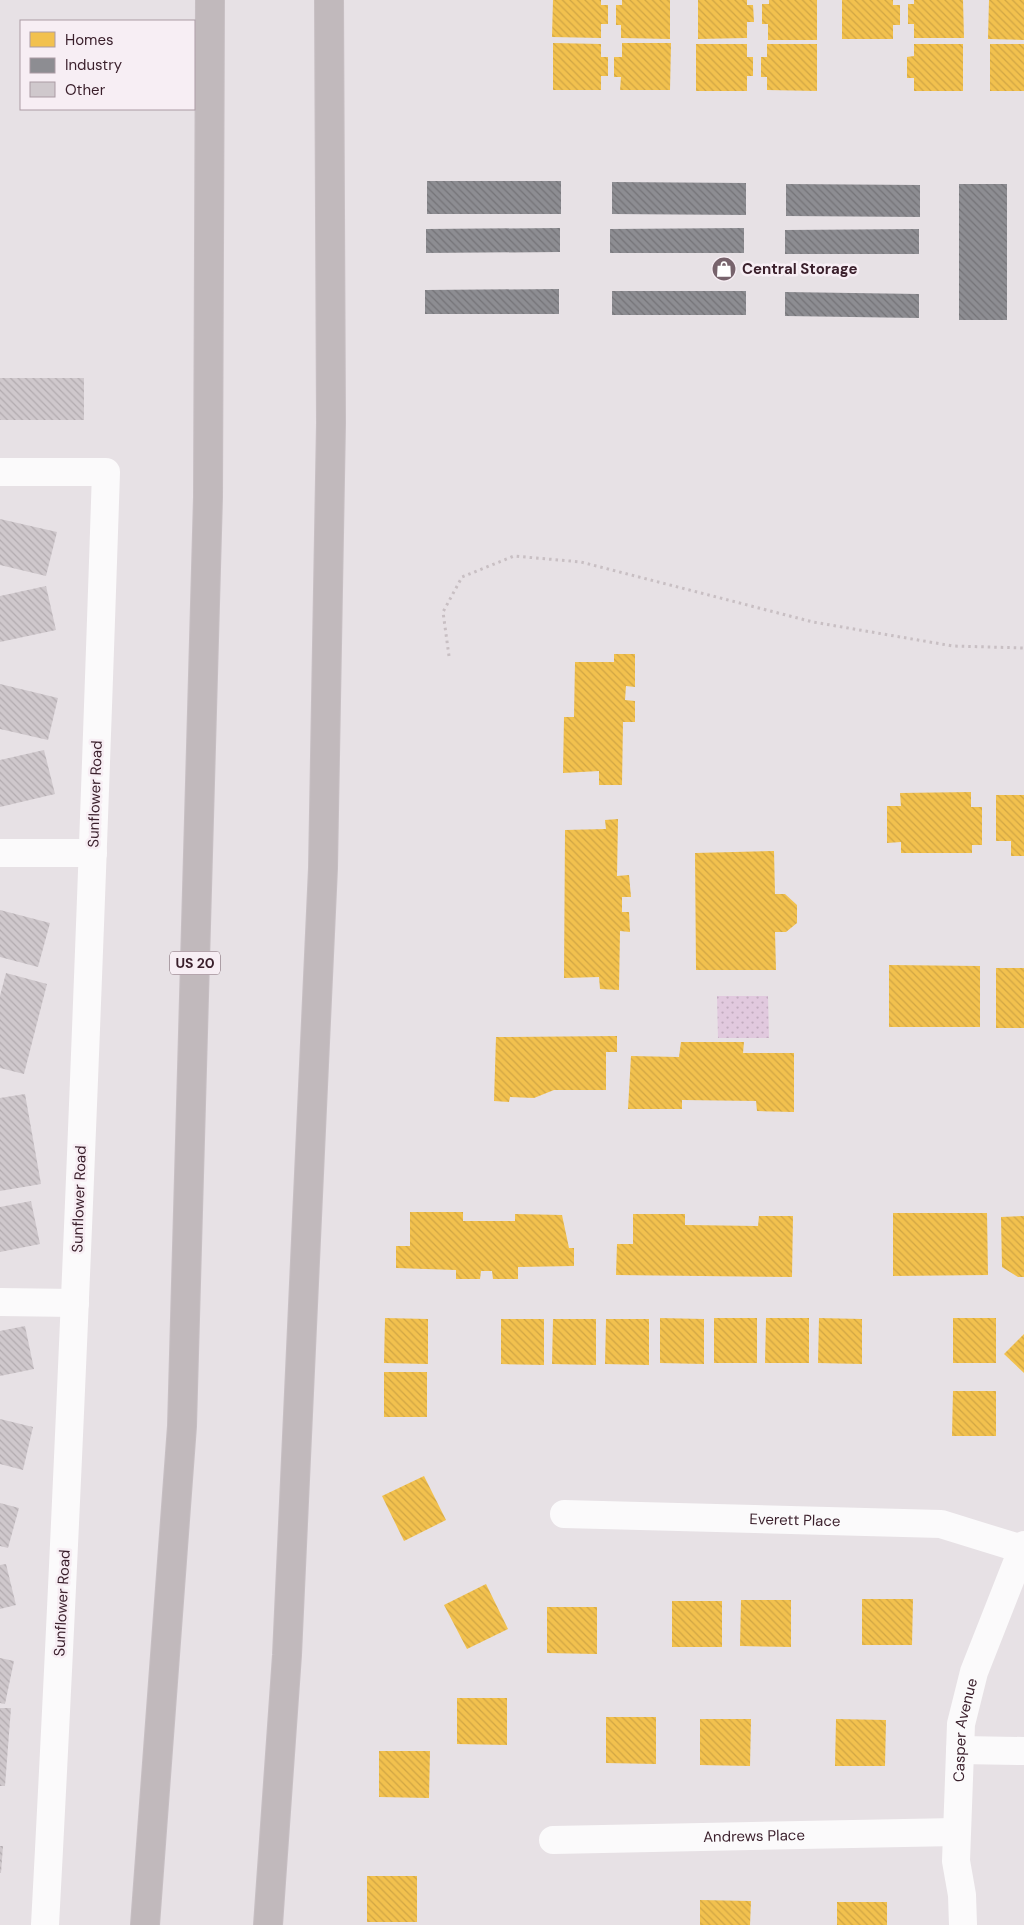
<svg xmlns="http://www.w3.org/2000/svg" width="1024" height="1925" viewBox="0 0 1024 1925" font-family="'DM Sans',sans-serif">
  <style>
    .grass { fill: url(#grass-dots) }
    .homes { fill: url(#homes-back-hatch) }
    .industry { fill: url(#industry-back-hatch) }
    .building { fill: url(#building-back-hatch) }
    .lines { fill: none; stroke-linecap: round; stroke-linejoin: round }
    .motorway-casing { stroke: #c7bfc3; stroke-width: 30 }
    .path { stroke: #c8bfc3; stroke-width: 3; stroke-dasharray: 2.5 4; stroke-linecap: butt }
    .minor { stroke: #fbfafb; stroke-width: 28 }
    .motorway { stroke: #c1b9bc; stroke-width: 28 }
    .labels { text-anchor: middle; stroke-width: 5; stroke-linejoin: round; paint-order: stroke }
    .shield { fill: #f7eef4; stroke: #735d67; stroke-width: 1 }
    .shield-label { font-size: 14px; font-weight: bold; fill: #3a1f2b }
    .poi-label { font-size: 15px; font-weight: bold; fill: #3a1f2b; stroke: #f7eef4; text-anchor: start }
    .street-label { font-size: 15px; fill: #3a1f2b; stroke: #f7eef4 }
  </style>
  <defs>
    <pattern id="grass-dots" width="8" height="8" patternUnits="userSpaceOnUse" patternTransform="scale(1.25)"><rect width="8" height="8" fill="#e1c9de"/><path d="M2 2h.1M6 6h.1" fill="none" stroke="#c2acbf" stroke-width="1.8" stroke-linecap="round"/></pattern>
    <pattern id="homes-back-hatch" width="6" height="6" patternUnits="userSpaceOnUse" patternTransform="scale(1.25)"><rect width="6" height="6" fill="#f2c14e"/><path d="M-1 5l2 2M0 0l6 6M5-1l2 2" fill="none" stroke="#d0a544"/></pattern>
    <pattern id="industry-back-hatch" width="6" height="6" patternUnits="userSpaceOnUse" patternTransform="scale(1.25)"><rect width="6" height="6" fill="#8d8d92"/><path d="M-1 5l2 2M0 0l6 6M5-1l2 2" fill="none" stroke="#747377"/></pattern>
    <pattern id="building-back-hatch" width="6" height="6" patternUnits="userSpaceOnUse" patternTransform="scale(1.25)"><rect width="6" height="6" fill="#cfc8cc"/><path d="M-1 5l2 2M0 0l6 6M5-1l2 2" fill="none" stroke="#b2abaf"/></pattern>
  </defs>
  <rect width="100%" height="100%" fill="#e7e1e5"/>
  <path class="grass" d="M 717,996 L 768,996 L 769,1038 L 718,1038 Z"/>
  <g class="homes">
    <path d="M 553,0 L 601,0 L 601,5 L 608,5 L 608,24 L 601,24 L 601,38 L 552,37 Z"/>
    <path d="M 622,0 L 670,0 L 670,39 L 621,38 L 621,25 L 616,25 L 616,5 L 622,5 Z"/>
    <path d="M 698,0 L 747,0 L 747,5 L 753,5 L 754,22 L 747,22 L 747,38 L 698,39 Z"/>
    <path d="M 769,0 L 817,0 L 817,40 L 768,40 L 768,24 L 762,24 L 762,4 L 769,4 Z"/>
    <path d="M 842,0 L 893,0 L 893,5 L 900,5 L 900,25 L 893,25 L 893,39 L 842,39 Z"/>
    <path d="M 914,0 L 963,0 L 964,38 L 914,38 L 914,24 L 908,24 L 908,4 L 914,4 Z"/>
    <path d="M 989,0 L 1024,0 L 1024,40 L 988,39 Z"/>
    <path d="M 553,43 L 601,44 L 601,57 L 608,57 L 608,76 L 601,76 L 601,90 L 553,90 Z"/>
    <path d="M 622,43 L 671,43 L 670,90 L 620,90 L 621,77 L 614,77 L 614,57 L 622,57 Z"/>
    <path d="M 696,44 L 747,44 L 747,57 L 753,57 L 753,76 L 747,76 L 747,91 L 696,91 Z"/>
    <path d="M 767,44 L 817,44 L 817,91 L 767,90 L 767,77 L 761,77 L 761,57 L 767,57 Z"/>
    <path d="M 914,44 L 963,44 L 963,91 L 914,91 L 914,78 L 907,78 L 907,57 L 914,56 Z"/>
    <rect x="990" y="44" width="34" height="47"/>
    <path d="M 614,654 L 635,654 L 635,687 L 626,686 L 625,700 L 635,701 L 635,722 L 623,722 L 622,785 L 599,785 L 599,771 L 563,773 L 564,717 L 574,717 L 575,662 L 614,662 Z"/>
    <path d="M 971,792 L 971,807 L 982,807 L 982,845 L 972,845 L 972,853 L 901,853 L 901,842 L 887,843 L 887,806 L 901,806 L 900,793 Z"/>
    <path d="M 996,795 L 1024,795 L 1024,856 L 1011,856 L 1011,841 L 996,841 Z"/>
    <path d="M 618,819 L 617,876 L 629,875 L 631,897 L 622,897 L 622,912 L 629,912 L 630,932 L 620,931 L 619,990 L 600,989 L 599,977 L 564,978 L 565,830 L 606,829 L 605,820 Z"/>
    <path d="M 774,851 L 775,894 L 785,894 L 797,905 L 797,923 L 786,932 L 775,932 L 776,970 L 696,970 L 695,853 Z"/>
    <path d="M 889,965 L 980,966 L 980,1027 L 889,1027 Z"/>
    <rect x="996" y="968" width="28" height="60"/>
    <path d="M 617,1036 L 617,1052 L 606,1052 L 606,1090 L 554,1090 L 534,1098 L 510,1097 L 509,1102 L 494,1101 L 496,1037 Z"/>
    <path d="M 681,1042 L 744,1042 L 743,1053 L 794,1053 L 794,1112 L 757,1111 L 756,1101 L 682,1100 L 682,1109 L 628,1109 L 631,1056 L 679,1057 Z"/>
    <path d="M 410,1212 L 463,1212 L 463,1221 L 515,1221 L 515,1214 L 562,1215 L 569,1248 L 574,1248 L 574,1266 L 518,1267 L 518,1279 L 493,1279 L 492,1271 L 481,1271 L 480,1279 L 456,1279 L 456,1270 L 396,1268 L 396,1246 L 410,1246 Z"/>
    <path d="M 893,1213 L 987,1213 L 988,1275 L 893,1276 Z"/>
    <path d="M 633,1214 L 685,1214 L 685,1225 L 758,1226 L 759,1216 L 793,1216 L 792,1277 L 616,1275 L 617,1244 L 633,1244 Z"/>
    <path d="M 1024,1216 L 1024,1277 L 1018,1277 L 1002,1267 L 1001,1217 Z"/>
    <path d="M 385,1318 L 428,1319 L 428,1364 L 384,1363 Z"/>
    <path d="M 660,1318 L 704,1319 L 704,1364 L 660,1363 Z"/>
    <rect x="714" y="1318" width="43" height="45"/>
    <path d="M 766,1318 L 809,1318 L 809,1363 L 765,1363 Z"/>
    <path d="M 819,1318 L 862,1319 L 862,1364 L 818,1363 Z"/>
    <rect x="953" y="1318" width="43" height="45"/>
    <path d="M 501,1319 L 544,1319 L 544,1365 L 501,1364 Z"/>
    <path d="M 553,1319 L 596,1319 L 596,1365 L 552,1364 Z"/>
    <path d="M 606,1319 L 649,1319 L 649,1365 L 605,1364 Z"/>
    <path d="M 1024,1334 L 1024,1373 L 1004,1354 Z"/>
    <rect x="384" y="1372" width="43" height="45"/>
    <path d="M 953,1391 L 996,1391 L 996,1436 L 952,1436 Z"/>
    <path d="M 424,1476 L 446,1520 L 404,1541 L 382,1496 Z"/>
    <path d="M 486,1584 L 508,1629 L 467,1649 L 444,1605 Z"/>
    <path d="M 862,1599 L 913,1599 L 912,1645 L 862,1645 Z"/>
    <path d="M 741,1600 L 791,1600 L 791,1647 L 740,1646 Z"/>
    <rect x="672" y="1601" width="50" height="46"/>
    <path d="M 547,1607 L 597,1607 L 597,1654 L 547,1653 Z"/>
    <path d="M 457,1698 L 507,1698 L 507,1745 L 457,1744 Z"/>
    <path d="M 606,1717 L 656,1717 L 656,1764 L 606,1763 Z"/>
    <path d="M 700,1719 L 751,1719 L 750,1766 L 700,1765 Z"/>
    <path d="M 836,1719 L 886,1720 L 885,1766 L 835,1766 Z"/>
    <path d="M 379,1751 L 430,1751 L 429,1798 L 379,1797 Z"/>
    <rect x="367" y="1876" width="50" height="46"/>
    <path d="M 700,1900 L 751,1901 L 750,1925 L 700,1925 Z"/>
    <rect x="837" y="1902" width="50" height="23"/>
  </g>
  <g class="industry">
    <rect x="427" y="181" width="134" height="33"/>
    <path d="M 612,182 L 746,183 L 746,215 L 612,214 Z"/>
    <path d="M 786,184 L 920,185 L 920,217 L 786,216 Z"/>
    <rect x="959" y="184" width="48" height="136"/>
    <path d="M 560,228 L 560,252 L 426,253 L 426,229 Z"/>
    <path d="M 744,228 L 744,253 L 610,253 L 610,229 Z"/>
    <path d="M 919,229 L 919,254 L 785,254 L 785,230 Z"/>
    <path d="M 559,289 L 559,314 L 425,314 L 425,290 Z"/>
    <rect x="612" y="291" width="134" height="24"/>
    <path d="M 785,292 L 919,294 L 919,318 L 785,316 Z"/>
  </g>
  <g class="building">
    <rect x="0" y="378" width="84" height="42"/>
    <path d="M 0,519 L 57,532 L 46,576 L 0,565 Z"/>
    <path d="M 46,586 L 56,630 L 0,642 L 0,596 Z"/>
    <path d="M 0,684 L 58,698 L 48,740 L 0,729 Z"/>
    <path d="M 44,750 L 55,794 L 0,807 L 0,760 Z"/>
    <path d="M 0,910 L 50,923 L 38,967 L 0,957 Z"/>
    <path d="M 6,973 L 47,984 L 24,1074 L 0,1068 L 0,996 Z"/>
    <path d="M 25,1094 L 41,1184 L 0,1191 L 0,1098 Z"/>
    <path d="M 31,1201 L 40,1244 L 0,1252 L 0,1207 Z"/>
    <path d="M 25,1326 L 34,1369 L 0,1376 L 0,1331 Z"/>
    <path d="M 0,1419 L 33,1427 L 23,1470 L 0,1464 Z"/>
    <path d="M 0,1503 L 19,1508 L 8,1548 L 0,1546 Z"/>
    <path d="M 6,1564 L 16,1605 L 0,1609 L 0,1565 Z"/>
    <path d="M 0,1658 L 14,1661 L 5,1704 L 0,1703 Z"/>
    <path d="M 0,1708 L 11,1708 L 5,1786 L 0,1786 Z"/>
    <path d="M 0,1846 L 3,1846 L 1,1873 L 0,1873 Z"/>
  </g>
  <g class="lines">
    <defs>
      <g id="motorway">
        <path d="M 145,1925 L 182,1426 L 208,497 L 210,0"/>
        <path d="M 268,1925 L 287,1655 L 323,868 L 331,423 L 329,0"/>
      </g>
    </defs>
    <use href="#motorway" class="motorway-casing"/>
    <path class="path" d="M 449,656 L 443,612 L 462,577 L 514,556 L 581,562 L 813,622 L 953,646 L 1024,648"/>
    <g class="minor">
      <path d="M 0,472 L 106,472 C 90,957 71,1441 45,1925"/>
      <path d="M 0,853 L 93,853"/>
      <path d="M 0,1302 L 75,1303"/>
      <path id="s1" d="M 564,1514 L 941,1524 L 1022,1549"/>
      <path d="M 960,1750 L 1024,1751"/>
      <path id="s2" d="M 553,1840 L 956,1832"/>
      <path id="s3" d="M 963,1925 L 962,1895 L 956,1861 L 961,1724 L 974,1672 L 1024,1545"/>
    </g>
    <use href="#motorway" class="motorway"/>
  </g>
  <defs>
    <symbol id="shop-disc" viewBox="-11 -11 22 22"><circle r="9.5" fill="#77636c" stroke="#f7eef4"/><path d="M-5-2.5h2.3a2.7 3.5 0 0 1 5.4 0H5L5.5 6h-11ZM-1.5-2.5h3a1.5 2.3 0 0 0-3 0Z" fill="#fff"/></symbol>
  </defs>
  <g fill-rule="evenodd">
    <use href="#shop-disc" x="710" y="255" width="28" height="28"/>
  </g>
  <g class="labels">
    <rect class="shield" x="170" y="951.5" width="50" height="23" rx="4"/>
    <g class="shield-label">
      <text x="195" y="968">US 20</text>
    </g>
    <g class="poi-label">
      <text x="742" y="274">Central Storage</text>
    </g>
    <g class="street-label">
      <text transform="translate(95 794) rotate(-88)" y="5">Sunflower Road</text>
      <text transform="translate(79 1199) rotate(-88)" y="5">Sunflower Road</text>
      <text dy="5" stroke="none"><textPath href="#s1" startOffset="231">Everett Place</textPath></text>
      <text transform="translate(62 1603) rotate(-87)" y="5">Sunflower Road</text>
      <text dy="5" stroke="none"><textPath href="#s3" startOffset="196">Casper Avenue</textPath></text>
      <text dy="5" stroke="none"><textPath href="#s2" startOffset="201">Andrews Place</textPath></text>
    </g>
  </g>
  <rect x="20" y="20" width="175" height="90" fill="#f7eef4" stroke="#ab9ba4"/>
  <rect x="30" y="32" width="25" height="15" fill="#f2c14e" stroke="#ab9ba4"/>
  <text x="65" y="45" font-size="15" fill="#3a1f2b">Homes</text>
  <rect x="30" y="58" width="25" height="15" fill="#8d8d92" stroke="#ab9ba4"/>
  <text x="65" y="70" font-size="15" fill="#3a1f2b">Industry</text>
  <rect x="30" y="82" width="25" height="15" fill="#cfc8cc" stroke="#ab9ba4"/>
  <text x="65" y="95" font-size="15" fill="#3a1f2b">Other</text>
</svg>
